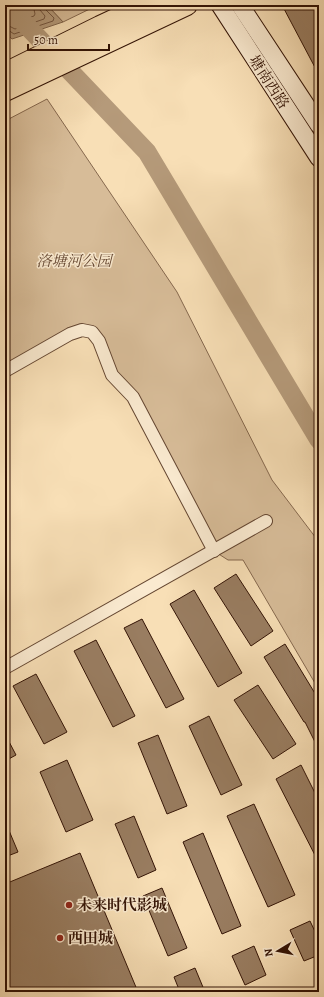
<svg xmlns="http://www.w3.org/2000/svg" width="324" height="997" viewBox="0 0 324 997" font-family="Alegreya,'Noto Serif SC',serif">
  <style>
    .green { fill: #d7bc98; stroke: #85684e }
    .water { fill: #b59a7a; stroke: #81644b }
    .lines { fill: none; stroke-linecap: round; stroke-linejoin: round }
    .shore { stroke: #745640; stroke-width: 1 }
    .river { stroke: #b59a7a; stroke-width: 19 }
    .building { fill: #997d61; stroke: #331305 }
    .street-casing { stroke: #644631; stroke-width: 14 }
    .secondary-casing { stroke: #331305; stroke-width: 19 }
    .primary-casing { stroke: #331305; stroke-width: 22 }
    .street { stroke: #faead0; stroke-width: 12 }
    .secondary { stroke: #faead0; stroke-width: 17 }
    .primary { stroke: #f8dfb6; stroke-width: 20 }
    .poi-dot { fill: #8f2418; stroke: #faead0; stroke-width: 1.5 }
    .labels { text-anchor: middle; stroke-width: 3; stroke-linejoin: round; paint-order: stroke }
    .street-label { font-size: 15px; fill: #331305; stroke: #faead0 }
    .park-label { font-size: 15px; font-style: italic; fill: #644631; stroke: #faead0 }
    .poi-label { font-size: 15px; font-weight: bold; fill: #331305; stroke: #faead0; text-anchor: start }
  </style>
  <rect width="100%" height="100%" fill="#f8dfb6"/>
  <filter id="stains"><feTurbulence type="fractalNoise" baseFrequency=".005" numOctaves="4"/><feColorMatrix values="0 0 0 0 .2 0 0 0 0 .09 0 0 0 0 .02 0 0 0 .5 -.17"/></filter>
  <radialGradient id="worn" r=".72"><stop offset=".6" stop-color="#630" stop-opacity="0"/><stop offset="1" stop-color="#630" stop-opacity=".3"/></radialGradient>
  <g class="green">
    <path d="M 47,5 L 98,5 L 63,22 Z"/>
    <path d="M 47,99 L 177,292 L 272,480 L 319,542 L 319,690 L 243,560 L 228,560 L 214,551 L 133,397 L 112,375 L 99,341 L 82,330 L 5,371 L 5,121 Z"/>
    <path d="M 319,864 L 319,906 L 316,897 L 317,866 Z"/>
  </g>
  <path class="water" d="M 5,5 L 47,5 L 63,22 L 12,39 L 5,33 Z"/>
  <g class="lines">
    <g class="shore">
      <path d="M 5,19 L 16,22 L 34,16 L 35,14 L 33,5"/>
      <path d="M 5,25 L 9,26 L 15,29 L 44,19 L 45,16 L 40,10 L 39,5"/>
      <path d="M 5,30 L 8,30 L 14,34 L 53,21 L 54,18 L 45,9 L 44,5"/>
    </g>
    <path class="river" d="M 7,5 L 147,152 L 319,440"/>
  </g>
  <g class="building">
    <path d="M 282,5 L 319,5 L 319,75 Z"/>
    <path d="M 236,574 L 273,631 L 251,646 L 214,588 Z"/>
    <path d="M 194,590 L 242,673 L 218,687 L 170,604 Z"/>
    <path d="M 142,619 L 184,699 L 166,708 L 124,628 Z"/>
    <path d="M 96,640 L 135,716 L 113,727 L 74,651 Z"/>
    <path d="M 285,644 L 319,700 L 319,750 L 305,722 L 304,722 L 264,657 Z"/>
    <path d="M 36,674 L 67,732 L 44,744 L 13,686 Z"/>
    <path d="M 258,685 L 296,744 L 273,759 L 234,700 Z"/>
    <path d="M 209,716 L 242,785 L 221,795 L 189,726 Z"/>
    <path d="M 5,734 L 16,755 L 5,761 Z"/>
    <path d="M 158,735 L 187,806 L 167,814 L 138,743 Z"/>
    <path d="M 67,760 L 93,820 L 66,832 L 40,772 Z"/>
    <path d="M 301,765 L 319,801 L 319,863 L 276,779 Z"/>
    <path d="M 254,804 L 295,895 L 268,907 L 227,816 Z"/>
    <path d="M 134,816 L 156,870 L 138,878 L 115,824 Z"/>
    <path d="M 5,821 L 18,852 L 5,857 Z"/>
    <path d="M 203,833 L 241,926 L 222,934 L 183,842 Z"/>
    <path d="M 80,853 L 138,992 L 5,992 L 5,884 Z"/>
    <path d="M 162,888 L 187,948 L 168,956 L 143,896 Z"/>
    <path d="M 310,921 L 319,940 L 319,955 L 304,961 L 290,930 Z"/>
    <path d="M 254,946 L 266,975 L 245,985 L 232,956 Z"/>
    <path d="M 195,968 L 205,992 L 180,992 L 174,977 Z"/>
  </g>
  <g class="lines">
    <defs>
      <g id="street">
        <path d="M 5,371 L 70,334 L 82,330 L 92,332 L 99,341 L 112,375 L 133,397 L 214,551"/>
        <path d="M 5,668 L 266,521"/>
      </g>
      <g id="secondary">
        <path d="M 220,5 L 319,158"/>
        <path d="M 240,5 L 319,125"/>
      </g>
      <g id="primary">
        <path d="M 5,73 L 100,26 L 145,5"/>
        <path d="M 5,91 L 187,5"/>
      </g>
    </defs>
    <use href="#street" class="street-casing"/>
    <use href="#secondary" class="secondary-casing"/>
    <use href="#primary" class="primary-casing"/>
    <use href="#street" class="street"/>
    <use href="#secondary" class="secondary"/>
    <use href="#primary" class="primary"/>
  </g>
  <g class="poi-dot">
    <circle cx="69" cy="905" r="4"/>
    <circle cx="60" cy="938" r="4"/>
  </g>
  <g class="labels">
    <g class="street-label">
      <text transform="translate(269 82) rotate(57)" y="5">塘南西路</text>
    </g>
    <g class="park-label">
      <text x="74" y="266">洛塘河公园</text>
    </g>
    <g class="poi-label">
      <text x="77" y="910">未来时代影城</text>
      <text x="68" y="943">西田城</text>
    </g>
  </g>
  <rect width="324" height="997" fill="none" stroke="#f8dfb6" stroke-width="20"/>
  <rect x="6" y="6" width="312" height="985" fill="none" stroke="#331305" stroke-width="2"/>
  <rect x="10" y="10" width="304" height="977" fill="none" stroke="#331305"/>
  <g transform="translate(278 951) rotate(260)" stroke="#faead0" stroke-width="3" paint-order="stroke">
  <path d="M0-3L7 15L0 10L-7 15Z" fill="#331305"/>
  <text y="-6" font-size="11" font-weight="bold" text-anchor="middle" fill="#331305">N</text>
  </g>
  <path d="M28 44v6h81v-6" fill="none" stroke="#331305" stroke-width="2"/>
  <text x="34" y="44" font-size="12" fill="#331305" stroke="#faead0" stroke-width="3" paint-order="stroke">50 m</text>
  <rect width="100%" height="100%" filter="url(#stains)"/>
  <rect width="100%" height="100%" fill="url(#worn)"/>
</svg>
